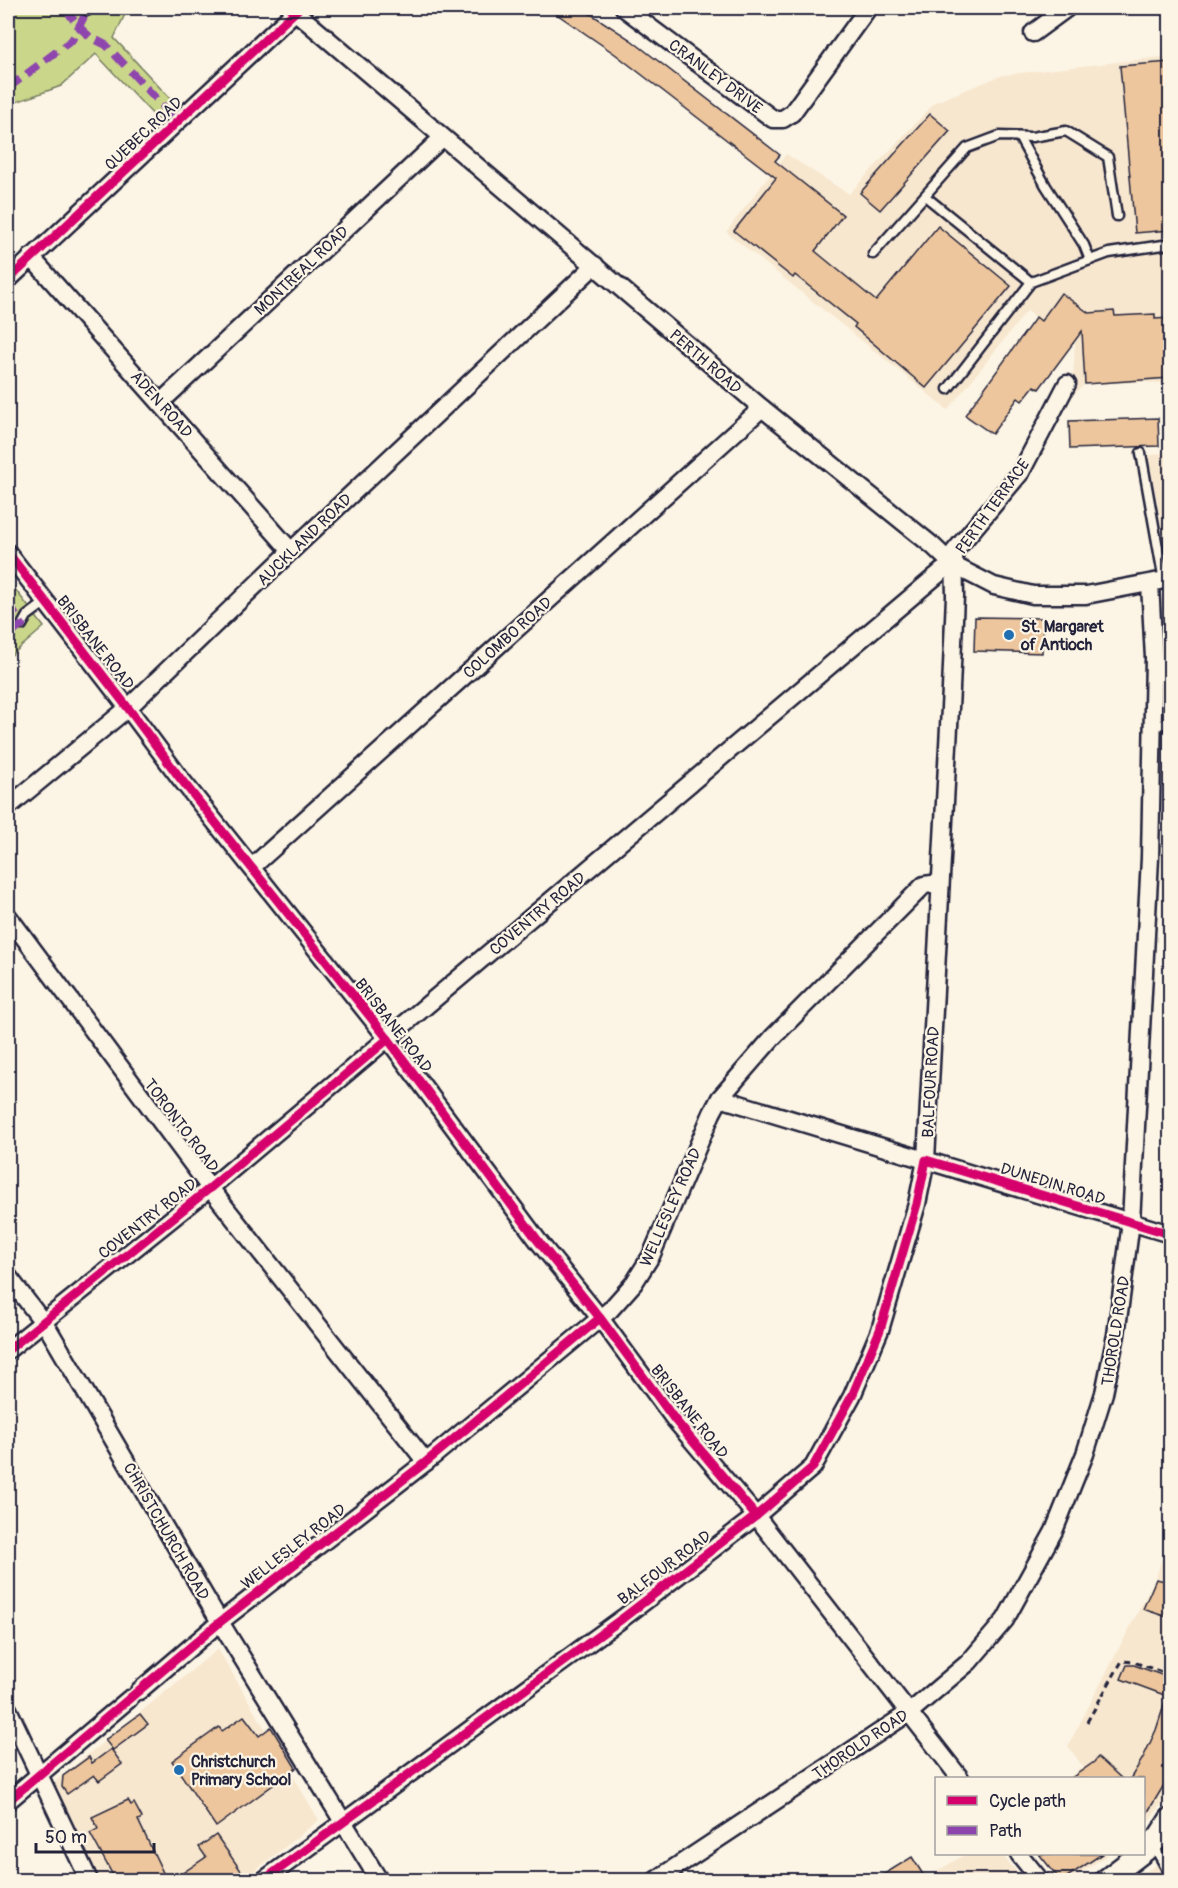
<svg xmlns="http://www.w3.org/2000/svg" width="1178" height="1888" viewBox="0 0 1178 1888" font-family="Pangolin,sans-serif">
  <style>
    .built { fill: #f8e7cf }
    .green { fill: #cad78a; stroke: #767c62; stroke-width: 1.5 }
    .building { fill: #edc69d; stroke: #22223b; stroke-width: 1.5 }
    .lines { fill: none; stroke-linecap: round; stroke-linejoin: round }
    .service-casing { stroke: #22223b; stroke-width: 13 }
    .minor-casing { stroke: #22223b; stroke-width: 21 }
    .tertiary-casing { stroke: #22223b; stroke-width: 26 }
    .path { stroke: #22223b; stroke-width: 3; stroke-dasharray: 6 4.5; stroke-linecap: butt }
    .service { stroke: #fcf5e5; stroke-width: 8 }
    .minor { stroke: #fcf5e5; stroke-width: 16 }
    .tertiary { stroke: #fcf5e5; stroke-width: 21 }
    .quiet { stroke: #8e44ad; stroke-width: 8; stroke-dasharray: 15 8; stroke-linecap: butt }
    .cycleway-casing { stroke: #fcf5e5; stroke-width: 13 }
    .cycleway { stroke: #d6006c; stroke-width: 9 }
    .poi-dot { fill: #1f6fb2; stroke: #fcf5e5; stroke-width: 2 }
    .labels { text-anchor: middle; stroke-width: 4.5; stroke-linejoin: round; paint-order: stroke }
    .street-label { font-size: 16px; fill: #22223b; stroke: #fcf5e5 }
    .poi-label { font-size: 16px; font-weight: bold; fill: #22223b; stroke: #fcf5e5; text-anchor: start }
  </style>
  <rect width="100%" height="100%" fill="#fcf5e5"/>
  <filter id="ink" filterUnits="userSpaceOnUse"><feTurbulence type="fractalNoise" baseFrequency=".0167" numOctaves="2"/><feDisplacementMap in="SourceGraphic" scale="12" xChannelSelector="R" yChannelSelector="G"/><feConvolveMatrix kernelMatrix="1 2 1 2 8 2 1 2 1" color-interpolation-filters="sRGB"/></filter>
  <g filter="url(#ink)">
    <g class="built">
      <path d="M 1170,56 L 1170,384 L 1142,382 L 1085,384 L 1072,396 L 1075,343 L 1027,311 L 948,410 L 726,232 L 786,154 L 849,194 L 935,102 L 1003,75 Z"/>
      <path d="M 1170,451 L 1170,558 L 1168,558 L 1148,456 Z"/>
      <path d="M 1170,1534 L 1170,1789 L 1164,1801 L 1144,1827 L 1144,1778 L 1069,1778 L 1083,1767 L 1068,1746 L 1156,1577 Z"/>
      <path d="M 218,1649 L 319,1820 L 243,1880 L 101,1880 L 54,1782 Z"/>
      <path d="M 966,1854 L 1002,1854 L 1023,1880 L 886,1880 L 883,1874 L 913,1858 L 927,1877 Z"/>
      <path d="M 1038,1854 L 1109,1854 L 1070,1880 L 1058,1880 Z"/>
      <path d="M 1170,1856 L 1170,1880 L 1133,1880 Z"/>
    </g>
    <g class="green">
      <path d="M 8,8 L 126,8 L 126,12 L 114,38 L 175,104 L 158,120 L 96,54 L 61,86 L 8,105 Z"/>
      <path d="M 8,580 L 44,627 L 8,658 Z"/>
    </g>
    <g class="building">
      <path d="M 548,8 L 582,8 L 631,40 L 780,155 L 775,161 L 843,215 L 815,251 L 876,301 L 938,226 L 1011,286 L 926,388 L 854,327 L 856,324 L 795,275 L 793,278 L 734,231 L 776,178 L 615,54 Z"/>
      <path d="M 1170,62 L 1170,230 L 1135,233 L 1120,66 Z"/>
      <path d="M 930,114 L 950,131 L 880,210 L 860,193 Z"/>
      <path d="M 1061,293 L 1089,313 L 1114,311 L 1115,316 L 1155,314 L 1155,319 L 1170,318 L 1170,378 L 1085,384 L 1082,331 L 1039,389 L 1034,386 L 1022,401 L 1018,398 L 992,434 L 965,415 L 1036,317 L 1041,321 Z"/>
      <path d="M 1158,418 L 1159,446 L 1070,449 L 1069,421 Z"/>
      <path d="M 975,617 L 1043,618 L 1042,653 L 974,651 Z"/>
      <path d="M 1156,1579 L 1170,1582 L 1170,1618 L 1143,1609 Z"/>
      <path d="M 1127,1665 L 1134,1665 L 1170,1678 L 1170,1775 L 1143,1820 L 1143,1779 L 1130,1779 L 1143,1758 L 1156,1730 L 1167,1696 L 1121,1679 Z"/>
      <path d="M 140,1714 L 148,1724 L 113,1750 L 105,1740 Z"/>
      <path d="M 244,1716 L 259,1736 L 271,1727 L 296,1768 L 216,1827 L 172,1761 L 219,1727 L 222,1731 Z"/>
      <path d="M 111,1749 L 122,1764 L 99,1781 L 94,1775 L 67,1794 L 62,1787 L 63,1776 L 89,1757 L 92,1763 Z"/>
      <path d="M 1098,1757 L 1122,1779 L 1070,1779 L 1094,1762 Z"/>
      <path d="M 128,1800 L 131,1805 L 134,1803 L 142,1818 L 138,1820 L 167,1881 L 116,1881 L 90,1833 L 98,1829 L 92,1817 Z"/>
      <path d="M 216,1835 L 244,1875 L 236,1881 L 171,1881 L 206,1857 L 199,1847 Z"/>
      <path d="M 1039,1854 L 1102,1854 L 1061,1881 Z"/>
      <path d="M 912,1857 L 927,1881 L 873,1881 Z"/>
    </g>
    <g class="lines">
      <defs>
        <g id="service">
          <path d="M 87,11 L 89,8"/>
          <path d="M 1019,137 L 1046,186 L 1084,245 L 1090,260"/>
          <path d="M 925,196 L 1031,282"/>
          <path d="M 873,254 L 967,148 L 999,136 L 1032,137 L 1066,131 L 1108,157 L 1117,216"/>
          <path d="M 948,389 L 1031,282 L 1109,253 L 1170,244"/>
          <path d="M 1141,453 L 1164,581"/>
          <path d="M 22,625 L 27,616 L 46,602"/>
          <path d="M 1152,725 L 1170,724"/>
          <path d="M 1153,1844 L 1170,1875"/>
        </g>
        <g id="minor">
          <path d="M 291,8 L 762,408 L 933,546 L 953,565 L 994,586 L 1033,595 L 1086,595 L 1170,579"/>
          <path d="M 624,8 L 773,119 L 783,119 L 792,113 L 868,8"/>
          <path d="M 1033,33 L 1067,8"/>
          <path d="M 31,257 L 291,551"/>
          <path d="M 8,280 L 299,8"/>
          <path d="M 161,402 L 442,138"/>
          <path d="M 8,553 L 128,708 L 180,778 L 388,1039 L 539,1242 L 600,1318 L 675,1420 L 756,1516 L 960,1778"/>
          <path d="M 8,807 L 128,708 L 291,551 L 595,265"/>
          <path d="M 252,867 L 762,408"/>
          <path d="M 8,916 L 210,1188 L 426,1462"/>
          <path d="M 720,1098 L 1170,1234"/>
          <path d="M 8,1276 L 49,1330 L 220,1622 L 379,1880"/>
          <path d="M 8,1350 L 210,1188 L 942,571 L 953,565"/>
          <path d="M 139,1691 L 220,1622 L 426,1462 L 610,1310 L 634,1283 L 651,1256 L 712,1113 L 720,1098 L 773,1037 L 924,885 L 940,883"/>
          <path d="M 8,1709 L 89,1880"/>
          <path d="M 8,1801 L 129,1699"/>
          <path d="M 1019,1854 L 1040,1880"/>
          <path d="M 264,1880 L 623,1618 L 756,1516 L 813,1467 L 852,1396 L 880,1330 L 917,1204 L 926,1160 L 951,689 L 955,596 L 954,552 L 1021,472 L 1067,384"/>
          <path d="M 656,1880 L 910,1712 L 969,1662 L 1005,1620 L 1054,1531 L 1085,1454 L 1104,1393 L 1116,1335 L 1131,1222 L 1150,858 L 1154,658 L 1150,584"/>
        </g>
        <g id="tertiary">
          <path d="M 1144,1851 L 1159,1837 L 1170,1820"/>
          <path d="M 1106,1880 L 1140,1854"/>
        </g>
      </defs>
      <use href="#service" class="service-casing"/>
      <use href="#minor" class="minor-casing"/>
      <use href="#tertiary" class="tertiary-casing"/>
      <path class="path" d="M 1087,1722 L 1122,1661 L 1134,1662 L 1170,1675"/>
      <use href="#service" class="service"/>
      <use href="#minor" class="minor"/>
      <use href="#tertiary" class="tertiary"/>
      <g class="quiet">
        <path d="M 65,8 L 78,26 L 90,37 L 106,45 L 178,122"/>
        <path d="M 8,88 L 72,40 L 87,11"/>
        <path d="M 8,603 L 22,625 L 8,636"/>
      </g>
      <defs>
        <g id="cycleway">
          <path d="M 8,280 L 299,8"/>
          <path d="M 8,553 L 128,708 L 180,778 L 388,1039 L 539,1242 L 600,1318 L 675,1420 L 756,1516"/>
          <path d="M 8,1350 L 210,1188 L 388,1039"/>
          <path d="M 8,1801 L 220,1622 L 426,1462 L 600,1318"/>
          <path d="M 264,1880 L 623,1618 L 756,1516 L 813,1467 L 852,1396 L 880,1330 L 917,1204 L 926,1160 L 1170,1234"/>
        </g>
      </defs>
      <use href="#cycleway" class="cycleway-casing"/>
      <use href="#cycleway" class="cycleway"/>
    </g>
  </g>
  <g class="poi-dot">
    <circle cx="1009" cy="635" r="6"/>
    <circle cx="179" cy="1770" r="6"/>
  </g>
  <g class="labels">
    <g class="street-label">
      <text transform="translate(716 76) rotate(37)" y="6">CRANLEY DRIVE</text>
      <text transform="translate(143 133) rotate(-43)" y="6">QUEBEC ROAD</text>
      <text transform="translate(301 270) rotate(-43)" y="6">MONTREAL ROAD</text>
      <text transform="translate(706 361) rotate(41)" y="6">PERTH ROAD</text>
      <text transform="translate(162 404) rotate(48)" y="6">ADEN ROAD</text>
      <text transform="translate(992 506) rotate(-54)" y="6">PERTH TERRACE</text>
      <text transform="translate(304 539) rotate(-44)" y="6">AUCKLAND ROAD</text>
      <text transform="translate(507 637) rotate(-42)" y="6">COLOMBO ROAD</text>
      <text transform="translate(96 642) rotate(52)" y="6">BRISBANE ROAD</text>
      <text transform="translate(537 913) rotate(-40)" y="6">COVENTRY ROAD</text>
      <text transform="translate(394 1025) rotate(52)" y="6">BRISBANE ROAD</text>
      <text transform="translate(930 1082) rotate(-87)" y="6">BALFOUR ROAD</text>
      <text transform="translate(182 1125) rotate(53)" y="6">TORONTO ROAD</text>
      <text transform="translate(1053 1183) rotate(17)" y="6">DUNEDIN ROAD</text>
      <text transform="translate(670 1207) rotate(-66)" y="6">WELLESLEY ROAD</text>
      <text transform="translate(147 1218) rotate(-38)" y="6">COVENTRY ROAD</text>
      <text transform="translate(1115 1331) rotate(-81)" y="6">THOROLD ROAD</text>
      <text transform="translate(690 1411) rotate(52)" y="6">BRISBANE ROAD</text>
      <text transform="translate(167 1531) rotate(60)" y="6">CHRISTCHURCH ROAD</text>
      <text transform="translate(293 1546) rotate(-38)" y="6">WELLESLEY ROAD</text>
      <text transform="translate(664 1567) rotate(-37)" y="6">BALFOUR ROAD</text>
      <text transform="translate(860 1744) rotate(-34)" y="6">THOROLD ROAD</text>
    </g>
    <g class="poi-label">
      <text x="1021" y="632">St. Margaret<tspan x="1021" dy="18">of Antioch</tspan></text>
      <text x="191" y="1767">Christchurch<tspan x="191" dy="18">Primary School</tspan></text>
    </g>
  </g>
  <rect width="1178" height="1888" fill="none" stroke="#fcf5e5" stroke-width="30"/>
  <rect x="15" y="15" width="1148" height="1858" fill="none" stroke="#22223b" stroke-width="2" filter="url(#ink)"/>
  <rect x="935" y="1777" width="210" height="78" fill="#fcf5e5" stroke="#a5a1a1" stroke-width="1.5"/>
  <rect x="947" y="1796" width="30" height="9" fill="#d6006c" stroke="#a5a1a1" stroke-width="1.5"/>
  <text x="989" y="1807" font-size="18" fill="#22223b">Cycle path</text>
  <rect x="947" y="1826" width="30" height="9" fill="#8e44ad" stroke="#a5a1a1" stroke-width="1.5"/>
  <text x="989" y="1837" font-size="18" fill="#22223b">Path</text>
  <path d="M36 1843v9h118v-9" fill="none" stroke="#22223b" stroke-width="3"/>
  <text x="45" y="1843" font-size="18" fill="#22223b" stroke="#fcf5e5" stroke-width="4.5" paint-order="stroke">50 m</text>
</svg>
